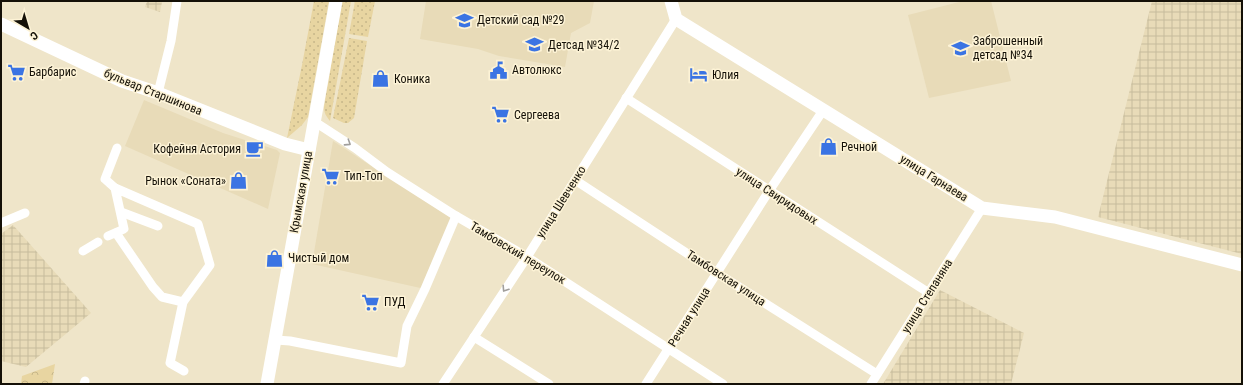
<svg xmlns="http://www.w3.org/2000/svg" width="1243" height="385" viewBox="0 0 1243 385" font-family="'Roboto Condensed',sans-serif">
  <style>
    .built { fill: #e8dbb8 }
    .industrial { fill: url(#industrial-grid) }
    .grass { fill: url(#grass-dots) }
    .forest { fill: url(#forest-crowns) }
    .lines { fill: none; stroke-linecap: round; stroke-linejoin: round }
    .street { stroke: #fff; stroke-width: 9 }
    .secondary { stroke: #fff; stroke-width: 13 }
    .oneway { stroke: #a19f9c }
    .labels { text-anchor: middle; stroke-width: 3; stroke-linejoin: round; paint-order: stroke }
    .poi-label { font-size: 12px; fill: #141007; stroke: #fdf3d6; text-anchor: start }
    .street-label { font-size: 12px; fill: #141007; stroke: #fdf3d6 }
  </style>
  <defs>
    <pattern id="industrial-grid" width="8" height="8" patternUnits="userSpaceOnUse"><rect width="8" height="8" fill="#e8dbb8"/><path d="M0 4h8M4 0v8" fill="none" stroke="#c6bb9d"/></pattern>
    <pattern id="grass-dots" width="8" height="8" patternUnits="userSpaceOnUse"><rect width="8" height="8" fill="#e8d5a1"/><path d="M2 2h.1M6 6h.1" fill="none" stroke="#c6b689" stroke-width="1.8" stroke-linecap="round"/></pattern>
    <pattern id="forest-crowns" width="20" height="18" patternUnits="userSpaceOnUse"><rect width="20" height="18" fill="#e8d5a1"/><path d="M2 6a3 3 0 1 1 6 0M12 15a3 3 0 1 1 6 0" fill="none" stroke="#c6b689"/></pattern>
  </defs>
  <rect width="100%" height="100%" fill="#efe5c9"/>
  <g class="built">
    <path d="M 426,1 L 594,1 L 590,23 L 571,33 L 565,67 L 499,56 L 478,49 L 420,39 Z"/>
    <path d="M 963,1 L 991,1 L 1011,81 L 929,98 L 908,15 Z"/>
    <path d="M 144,100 L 223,133 L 277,150 L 280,153 L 268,209 L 125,146 Z"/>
    <path d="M 333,141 L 451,218 L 425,289 L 312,264 Z"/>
  </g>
  <g class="industrial">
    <path d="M 147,1 L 166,1 L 165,2 L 162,2 L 160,12 L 145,7 Z"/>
    <path d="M 1152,1 L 1242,1 L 1242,254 L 1098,217 Z"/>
    <path d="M 13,225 L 91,313 L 26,367 L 1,361 L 1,234 Z"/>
    <path d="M 940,290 L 1024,333 L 1011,384 L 883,384 Z"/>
  </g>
  <g class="grass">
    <path d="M 314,1 L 329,1 L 308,117 L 302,125 L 287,138 L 302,65 Z"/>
    <path d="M 342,1 L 351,1 L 330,121 C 326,116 324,113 324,107 Z"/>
    <path d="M 355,1 L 375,1 L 368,37 L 349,34 Z"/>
    <path d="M 349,38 L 367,41 L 354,118 L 348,123 L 344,123 L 333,118 Z"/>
  </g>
  <path class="forest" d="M 55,364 L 52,384 L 21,384 L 22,376 Z"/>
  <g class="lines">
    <g class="street">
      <path d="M 158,93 L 171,41 L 177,1"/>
      <path d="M 626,98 L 929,293"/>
      <path d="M 315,122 L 355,148 L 387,172 L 456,216 L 527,257 L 723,384"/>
      <path d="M 575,180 L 717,273 L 877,374"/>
      <path d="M 115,188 L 105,179 L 117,148"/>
      <path d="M 121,212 L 158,226"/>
      <path d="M 1,223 L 25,213"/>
      <path d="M 116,233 L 153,287 L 162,297 L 183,302"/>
      <path d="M 108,236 L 124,229 L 115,188 L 198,224 L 210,265 L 183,302 L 170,363 L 184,371"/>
      <path d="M 83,251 L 98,242"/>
      <path d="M 474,337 L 549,384"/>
      <path d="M 276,340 L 290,341 L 401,363 L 407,326 L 425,289 L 456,216"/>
      <path d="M 84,384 L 85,381"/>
      <path d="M 443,384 L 527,257 L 676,19"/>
      <path d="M 646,384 L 769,191 L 824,109"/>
      <path d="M 871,384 L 982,208"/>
    </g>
    <g class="secondary">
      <path d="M 671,1 L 676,19 L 982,208 L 1055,217 L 1242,265"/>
      <path d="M 1,24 L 122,81 L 158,93 L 285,144 L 309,150"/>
      <path d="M 267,384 L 336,1"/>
    </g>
  </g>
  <defs><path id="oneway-chevron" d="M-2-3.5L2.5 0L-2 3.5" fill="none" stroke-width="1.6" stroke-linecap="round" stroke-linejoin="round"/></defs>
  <g class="oneway">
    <use href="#oneway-chevron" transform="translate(348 143) rotate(33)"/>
    <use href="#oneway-chevron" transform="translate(505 289) rotate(123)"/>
  </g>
  <defs>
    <symbol id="school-bare" viewBox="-9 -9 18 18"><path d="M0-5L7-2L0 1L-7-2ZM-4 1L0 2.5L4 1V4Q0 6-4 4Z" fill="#3b74e3" stroke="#fdf3d6" stroke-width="2.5" paint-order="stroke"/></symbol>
    <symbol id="civic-bare" viewBox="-9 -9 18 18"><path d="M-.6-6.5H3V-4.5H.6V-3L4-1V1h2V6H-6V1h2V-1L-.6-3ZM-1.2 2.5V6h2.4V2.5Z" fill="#3b74e3" stroke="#fdf3d6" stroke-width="2.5" paint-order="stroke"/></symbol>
    <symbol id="supermarket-bare" viewBox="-9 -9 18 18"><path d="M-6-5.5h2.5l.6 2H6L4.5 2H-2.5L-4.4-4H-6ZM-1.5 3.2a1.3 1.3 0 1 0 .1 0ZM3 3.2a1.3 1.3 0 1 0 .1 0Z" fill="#3b74e3" stroke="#fdf3d6" stroke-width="2.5" paint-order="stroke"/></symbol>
    <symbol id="hotel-bare" viewBox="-9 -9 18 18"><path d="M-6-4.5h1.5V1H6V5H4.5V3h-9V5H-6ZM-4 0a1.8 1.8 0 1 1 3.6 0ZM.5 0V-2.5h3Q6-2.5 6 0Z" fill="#3b74e3" stroke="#fdf3d6" stroke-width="2.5" paint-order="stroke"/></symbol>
    <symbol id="shop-bare" viewBox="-9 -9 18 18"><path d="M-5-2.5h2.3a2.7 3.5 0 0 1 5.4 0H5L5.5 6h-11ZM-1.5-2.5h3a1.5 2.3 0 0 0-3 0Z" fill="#3b74e3" stroke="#fdf3d6" stroke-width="2.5" paint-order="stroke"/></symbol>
    <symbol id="cafe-bare" viewBox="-9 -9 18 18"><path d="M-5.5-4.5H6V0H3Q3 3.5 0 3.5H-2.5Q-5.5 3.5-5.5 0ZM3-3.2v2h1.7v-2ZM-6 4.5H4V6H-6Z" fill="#3b74e3" stroke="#fdf3d6" stroke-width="2.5" paint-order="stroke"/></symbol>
  </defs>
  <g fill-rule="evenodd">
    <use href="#school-bare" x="452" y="8" width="25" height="25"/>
    <use href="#school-bare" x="522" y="32" width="25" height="25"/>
    <use href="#school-bare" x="948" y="36" width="25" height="25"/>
    <use href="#civic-bare" x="486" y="58" width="25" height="25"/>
    <use href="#supermarket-bare" x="4" y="60" width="25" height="25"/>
    <use href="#hotel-bare" x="686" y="62" width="25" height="25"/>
    <use href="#shop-bare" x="368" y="66" width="25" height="25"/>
    <use href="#supermarket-bare" x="488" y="102" width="25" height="25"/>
    <use href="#shop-bare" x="816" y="134" width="25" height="25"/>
    <use href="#cafe-bare" x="242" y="136" width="25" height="25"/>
    <use href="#supermarket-bare" x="318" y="164" width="25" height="25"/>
    <use href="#shop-bare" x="226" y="168" width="25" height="25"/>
    <use href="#shop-bare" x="262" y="246" width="25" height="25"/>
    <use href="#supermarket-bare" x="358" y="290" width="25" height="25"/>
  </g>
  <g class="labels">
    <g class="poi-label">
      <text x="477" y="24">Детский сад №29</text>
      <text x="973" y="45">Заброшенный<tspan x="973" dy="14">детсад №34</tspan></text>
      <text x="548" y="49">Детсад №34/2</text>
      <text x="512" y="74">Автолюкс</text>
      <text x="29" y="76">Барбарис</text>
      <text x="712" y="79">Юлия</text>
      <text x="394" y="83">Коника</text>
      <text x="514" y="119">Сергеева</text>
      <text x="841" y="151">Речной</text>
      <text x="241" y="153" text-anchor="end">Кофейня Астория</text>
      <text x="344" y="180">Тип-Топ</text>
      <text x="226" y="185" text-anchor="end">Рынок «Соната»</text>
      <text x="288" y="262">Чистый дом</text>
      <text x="384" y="306">ПУД</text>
    </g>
    <g class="street-label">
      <text transform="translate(153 92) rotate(22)" y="4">бульвар Старшинова</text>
      <text transform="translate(934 178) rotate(32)" y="4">улица Гарнаева</text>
      <text transform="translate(301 192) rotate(-80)" y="4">Крымская улица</text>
      <text transform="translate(777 196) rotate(33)" y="4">улица Свиридовых</text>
      <text transform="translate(561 202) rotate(-58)" y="4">улица Шевченко</text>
      <text transform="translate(518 253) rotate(31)" y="4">Тамбовский переулок</text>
      <text transform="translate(726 278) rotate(33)" y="4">Тамбовская улица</text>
      <text transform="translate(927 296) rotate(-58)" y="4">улица Степаняна</text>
      <text transform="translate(689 317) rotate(-58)" y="4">Речная улица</text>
    </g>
  </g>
  <rect width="1243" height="385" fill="none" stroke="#141007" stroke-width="4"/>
  <g transform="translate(28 28) rotate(142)" stroke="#fdf3d6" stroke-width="3" paint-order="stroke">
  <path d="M0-3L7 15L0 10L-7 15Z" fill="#141007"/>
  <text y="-6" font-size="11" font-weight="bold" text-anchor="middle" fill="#141007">С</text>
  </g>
</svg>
